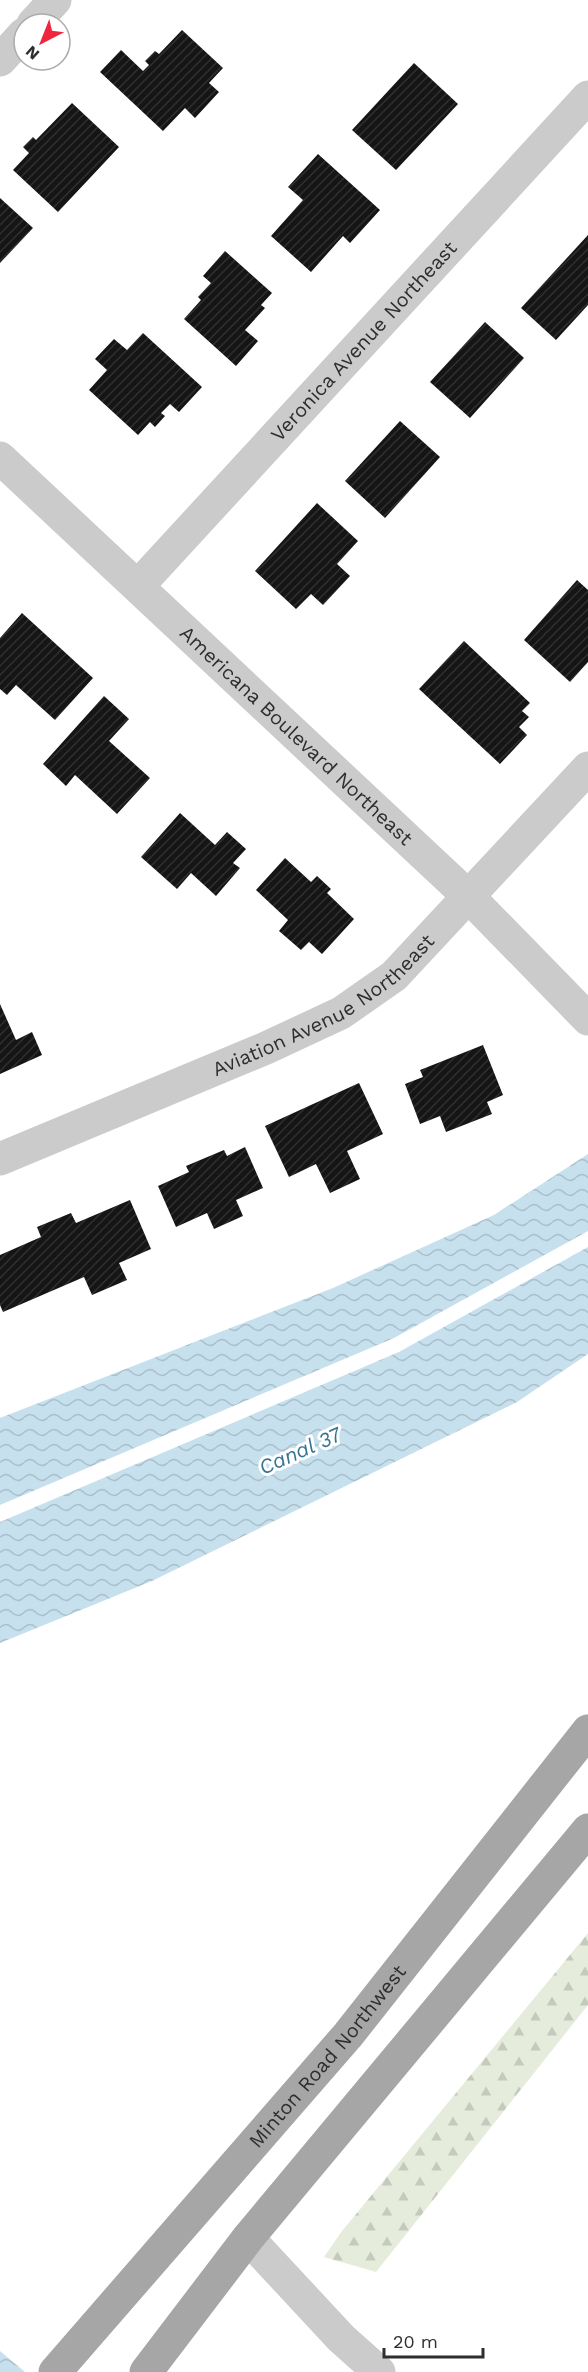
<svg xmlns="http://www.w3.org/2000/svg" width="588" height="2372" viewBox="0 0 588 2372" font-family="'Work Sans',sans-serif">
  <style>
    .forest { fill: url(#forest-firs) }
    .water { fill: url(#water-waves) }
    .building { fill: url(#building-hatch) }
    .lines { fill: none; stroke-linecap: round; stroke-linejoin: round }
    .minor { stroke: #cbcbcb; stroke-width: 33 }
    .major { stroke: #a6a6a6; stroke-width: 33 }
    .labels { text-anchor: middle; stroke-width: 6; stroke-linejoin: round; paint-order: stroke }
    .street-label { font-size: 20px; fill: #2e2e2e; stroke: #fff }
    .water-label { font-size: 21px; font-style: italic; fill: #377494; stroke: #fff }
  </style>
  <defs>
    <pattern id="forest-firs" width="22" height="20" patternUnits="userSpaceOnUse" patternTransform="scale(1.5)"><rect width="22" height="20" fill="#e5ecdb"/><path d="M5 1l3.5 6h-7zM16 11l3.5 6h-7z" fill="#c5cbbc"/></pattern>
    <pattern id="water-waves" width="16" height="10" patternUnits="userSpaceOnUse" patternTransform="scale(1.5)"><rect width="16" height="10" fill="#c6e0ed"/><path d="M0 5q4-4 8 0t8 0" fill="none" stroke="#aac0cc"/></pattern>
    <pattern id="building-hatch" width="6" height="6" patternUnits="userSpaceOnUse" patternTransform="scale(1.5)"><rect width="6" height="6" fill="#151515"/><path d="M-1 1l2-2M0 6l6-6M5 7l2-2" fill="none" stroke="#2f2f2f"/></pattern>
  </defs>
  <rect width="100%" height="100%" fill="#fff"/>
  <path class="forest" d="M 588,1933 L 588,2005 L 376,2272 L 324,2257 L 342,2231 Z"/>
  <g class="water">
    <path d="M 588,1154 L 588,1231 L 394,1338 L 0,1505 L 0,1418 L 333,1288 L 494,1215 Z"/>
    <path d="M 588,1247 L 588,1354 L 517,1402 L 152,1581 L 0,1643 L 0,1522 L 399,1352 Z"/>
    <path d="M 0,2351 L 25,2372 L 0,2372 Z"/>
  </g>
  <g class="building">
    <path d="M 182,30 L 223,68 L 209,83 L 219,92 L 195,118 L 185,108 L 163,131 L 100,72 L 121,50 L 143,71 L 149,65 L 145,61 L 155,51 L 159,54 Z"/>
    <path d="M 414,63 L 458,104 L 396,170 L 352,130 Z"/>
    <path d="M 72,103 L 119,147 L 58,212 L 13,170 L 29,153 L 23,147 L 33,137 L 36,140 Z"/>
    <path d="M 318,154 L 380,210 L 350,243 L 343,236 L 311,272 L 271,236 L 303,200 L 288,187 Z"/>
    <path d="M 0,198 L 33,228 L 0,263 Z"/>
    <path d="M 588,235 L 588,305 L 556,340 L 521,308 Z"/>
    <path d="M 225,251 L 272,293 L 261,305 L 265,308 L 245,330 L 258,341 L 236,366 L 184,319 L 201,300 L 198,297 L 211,283 L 203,276 Z"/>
    <path d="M 485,322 L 524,358 L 470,418 L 430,382 Z"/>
    <path d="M 143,333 L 202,387 L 179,412 L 170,404 L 161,413 L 165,416 L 155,427 L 150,422 L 138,435 L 89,390 L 107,370 L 95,359 L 114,339 L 127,350 Z"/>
    <path d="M 400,421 L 440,457 L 385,518 L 345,481 Z"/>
    <path d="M 317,503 L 358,541 L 337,564 L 350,576 L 323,605 L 311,594 L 296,609 L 255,571 Z"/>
    <path d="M 577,580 L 588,590 L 588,662 L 570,682 L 524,640 Z"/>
    <path d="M 22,613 L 93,678 L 55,720 L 16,685 L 7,695 L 0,689 L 0,638 Z"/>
    <path d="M 464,641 L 530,703 L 522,711 L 529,717 L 519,727 L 527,735 L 500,764 L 419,689 Z"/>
    <path d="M 104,696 L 129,719 L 109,741 L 150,778 L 117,814 L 75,775 L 66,786 L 43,764 Z"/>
    <path d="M 180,813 L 215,845 L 227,832 L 246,849 L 233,863 L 240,868 L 216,896 L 191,873 L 177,889 L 141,857 Z"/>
    <path d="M 285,858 L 311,882 L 317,876 L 331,889 L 327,893 L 354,919 L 322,954 L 309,942 L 301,950 L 279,931 L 288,920 L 256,890 Z"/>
    <path d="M 0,1004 L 16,1040 L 32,1032 L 42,1055 L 0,1074 Z"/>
    <path d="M 483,1045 L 503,1095 L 487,1102 L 492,1114 L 446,1132 L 440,1116 L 420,1124 L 405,1084 L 423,1077 L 420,1070 Z"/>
    <path d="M 359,1083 L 383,1134 L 347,1151 L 360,1179 L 330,1193 L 316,1164 L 289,1177 L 265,1126 Z"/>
    <path d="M 245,1147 L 263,1188 L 236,1200 L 243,1216 L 214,1229 L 207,1213 L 176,1227 L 158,1186 L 189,1172 L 186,1166 L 224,1150 L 227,1156 Z"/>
    <path d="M 130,1200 L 151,1249 L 119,1263 L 127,1280 L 92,1295 L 84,1277 L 3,1312 L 0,1305 L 0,1255 L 41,1237 L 37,1227 L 71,1213 L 76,1223 Z"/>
  </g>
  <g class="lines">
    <g class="minor">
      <path d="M 33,24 L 55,0"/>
      <path d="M 0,60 L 24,34"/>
      <path id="s1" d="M 0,458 L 469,897 L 588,1019"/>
      <path id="s2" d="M 138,586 L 588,97"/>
      <path id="s3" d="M 0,1159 L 266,1048 L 341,1013 L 394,976 L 588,768"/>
      <path d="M 248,2238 L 341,2338 L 379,2372"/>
    </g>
    <g class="major">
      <path id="s4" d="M 55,2372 L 348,2035 L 588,1731"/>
      <path d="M 146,2372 L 248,2238 L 588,1830"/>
    </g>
  </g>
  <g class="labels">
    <g class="street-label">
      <text dy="7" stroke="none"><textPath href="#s2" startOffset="333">Veronica Avenue Northeast</textPath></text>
      <text dy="7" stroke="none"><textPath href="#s1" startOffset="406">Americana Boulevard Northeast</textPath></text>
      <text dy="7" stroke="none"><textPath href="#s3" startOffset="360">Aviation Avenue Northeast</textPath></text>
      <text dy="7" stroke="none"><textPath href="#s4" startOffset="417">Minton Road Northwest</textPath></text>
    </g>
    <g class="water-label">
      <text transform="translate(300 1451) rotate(-24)" y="7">Canal 37</text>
    </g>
  </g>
  <g transform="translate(42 42) rotate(222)"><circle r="28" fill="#ffffff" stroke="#ababab" stroke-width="1.5"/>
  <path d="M0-4.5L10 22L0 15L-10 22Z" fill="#ef263d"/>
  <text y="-9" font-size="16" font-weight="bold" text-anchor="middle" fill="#2e2e2e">N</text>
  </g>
  <path d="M384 2348v9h99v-9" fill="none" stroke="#2e2e2e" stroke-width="3"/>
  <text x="393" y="2348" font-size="18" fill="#2e2e2e" stroke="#ffffff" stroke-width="4.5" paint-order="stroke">20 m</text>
</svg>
